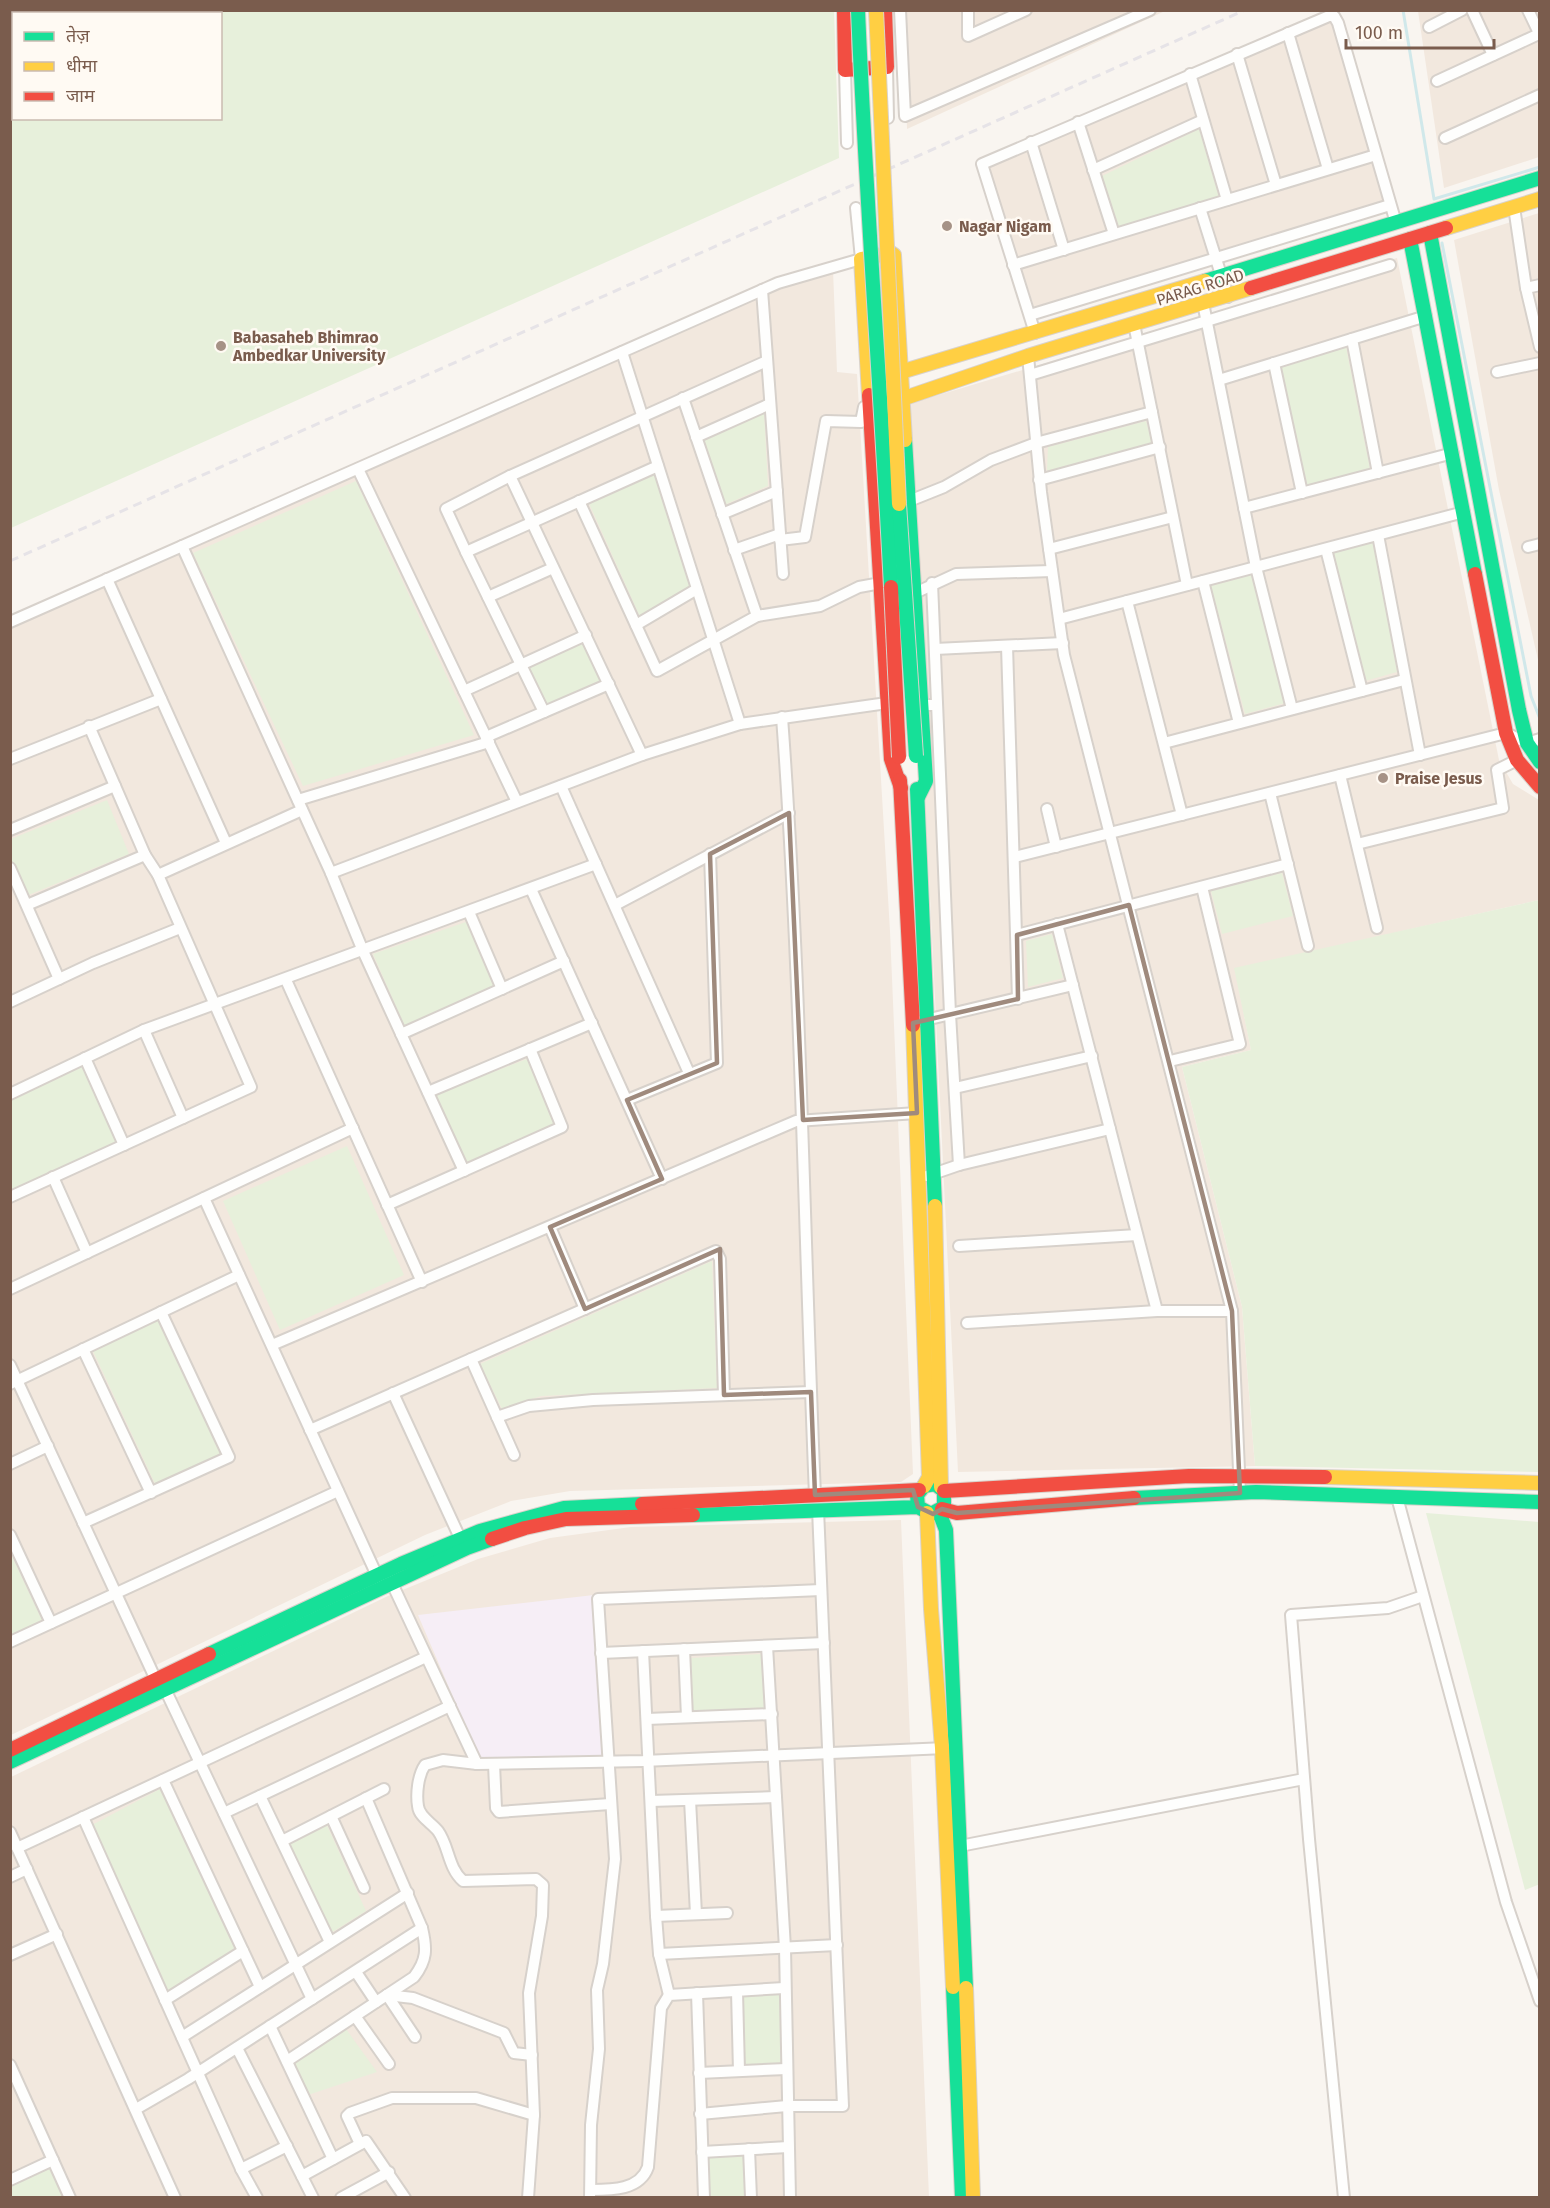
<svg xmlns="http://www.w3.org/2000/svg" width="1550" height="2208" viewBox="0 0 1550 2208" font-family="'Fira Sans','Noto Sans Devanagari',sans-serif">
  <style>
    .residential { fill: #f2e8de }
    .education { fill: #f6eef6 }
    .green { fill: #e7f0db }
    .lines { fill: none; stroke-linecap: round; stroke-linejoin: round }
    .stream { stroke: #d0e8ea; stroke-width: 3 }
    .street-casing { stroke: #d7d1cb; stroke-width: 14 }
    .fast-casing { stroke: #d9d2cb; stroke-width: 16 }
    .slow-casing { stroke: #d9d2cb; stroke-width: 16 }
    .jam-casing { stroke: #d9d2cb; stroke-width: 16 }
    .street { stroke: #fefefd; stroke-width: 10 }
    .fast { stroke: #16e098; stroke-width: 14 }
    .slow { stroke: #ffcf43; stroke-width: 14 }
    .jam { stroke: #f24e42; stroke-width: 14 }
    .rail { stroke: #e6e3e7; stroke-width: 3; stroke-dasharray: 9 6; stroke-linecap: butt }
    .fast-bridge-casing { stroke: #d9d2cb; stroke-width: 16; stroke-linecap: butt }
    .slow-bridge-casing { stroke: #d9d2cb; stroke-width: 16; stroke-linecap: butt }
    .jam-bridge-casing { stroke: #d9d2cb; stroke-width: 16; stroke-linecap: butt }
    .fast-bridge { stroke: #16e098; stroke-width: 14 }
    .slow-bridge { stroke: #ffcf43; stroke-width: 14 }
    .jam-bridge { stroke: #f24e42; stroke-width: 14 }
    .marked { fill: none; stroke: #9f8a7d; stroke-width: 4.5; stroke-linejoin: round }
    .poi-dot { fill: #a69286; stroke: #fffaf3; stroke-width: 2 }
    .labels { text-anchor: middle; stroke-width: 5; stroke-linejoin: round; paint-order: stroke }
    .poi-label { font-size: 16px; font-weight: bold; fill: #7a5c4d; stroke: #fffaf3; text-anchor: start }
    .street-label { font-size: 16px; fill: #7a5c4d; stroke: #fffaf3 }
  </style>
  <rect width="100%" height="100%" fill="#f9f5f0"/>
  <g class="residential">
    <path d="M 904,10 L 1165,11 L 907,129 Z"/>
    <path d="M 1418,11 L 1539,11 L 1539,157 L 1444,188 Z"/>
    <path d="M 1331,19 L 1385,204 L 1035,310 L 987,165 Z"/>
    <path d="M 1539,213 L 1539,664 L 1499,490 L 1454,240 Z"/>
    <path d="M 1397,258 L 1499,760 L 1513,784 L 1539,800 L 1539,900 L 1235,969 L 1251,1050 L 1182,1067 L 1242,1307 L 1255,1466 L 958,1472 L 921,710 L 902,406 Z"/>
    <path d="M 819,269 L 833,270 L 837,372 L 857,374 L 890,931 L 913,1474 L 901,1482 L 570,1491 L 511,1501 L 425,1535 L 11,1735 L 11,626 Z"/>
    <path d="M 901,1520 L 929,2197 L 11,2198 L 11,1777 L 388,1596 L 478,1559 L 550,1538 L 631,1527 Z"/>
  </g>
  <path class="education" d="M 594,1595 L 602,1757 L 480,1760 L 418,1615 Z"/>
  <g class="green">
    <path d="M 176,11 L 834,11 L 839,158 L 11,528 L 11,102 L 13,101 L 14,118 L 220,118 L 220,14 L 177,13 Z"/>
    <path d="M 1199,129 L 1219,197 L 1119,227 L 1102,176 Z"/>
    <path d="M 1346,347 L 1370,469 L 1307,485 L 1280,368 Z"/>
    <path d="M 764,411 L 768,486 L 724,505 L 702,439 Z"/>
    <path d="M 1146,421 L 1152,443 L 1047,471 L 1048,447 Z"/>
    <path d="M 655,468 L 691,587 L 640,617 L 587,499 Z"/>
    <path d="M 356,481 L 474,735 L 303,786 L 193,553 Z"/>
    <path d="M 1374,542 L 1397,672 L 1365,681 L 1333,552 Z"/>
    <path d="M 1251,575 L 1285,703 L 1245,714 L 1211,586 Z"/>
    <path d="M 582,638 L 602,683 L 540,710 L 520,666 Z"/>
    <path d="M 107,800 L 129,854 L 26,896 L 11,859 L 11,839 Z"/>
    <path d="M 1282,873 L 1293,916 L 1222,934 L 1211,891 Z"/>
    <path d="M 1539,900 L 1539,1472 L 1255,1466 L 1242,1307 L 1182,1067 L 1251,1050 L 1234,968 Z"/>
    <path d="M 466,922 L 494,986 L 405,1027 L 373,954 Z"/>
    <path d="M 1052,934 L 1063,978 L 1028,987 L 1026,941 Z"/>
    <path d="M 527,1059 L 554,1124 L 467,1163 L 435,1094 Z"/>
    <path d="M 82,1066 L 117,1141 L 11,1191 L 10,1100 Z"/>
    <path d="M 347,1146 L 404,1275 L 280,1330 L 223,1201 Z"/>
    <path d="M 712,1261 L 717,1388 L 541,1396 L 502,1409 L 480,1364 Z"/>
    <path d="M 158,1318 L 222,1455 L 156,1486 L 92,1349 Z"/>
    <path d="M 1426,1513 L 1539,1522 L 1540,1884 L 1525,1890 Z"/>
    <path d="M 10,1552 L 42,1620 L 11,1635 L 10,1635 Z"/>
    <path d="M 762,1654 L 764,1709 L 693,1713 L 691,1658 Z"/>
    <path d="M 160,1789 L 236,1951 L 167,1991 L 92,1825 Z"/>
    <path d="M 325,1821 L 366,1911 L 331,1933 L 287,1842 Z"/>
    <path d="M 780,1992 L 783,2066 L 744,2068 L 741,1994 Z"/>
    <path d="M 346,2029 L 377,2072 L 308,2095 L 292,2063 Z"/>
    <path d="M 744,2155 L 746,2197 L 709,2197 L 707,2156 Z"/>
    <path d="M 49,2168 L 63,2197 L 11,2197 L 11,2186 Z"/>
  </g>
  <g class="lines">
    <g class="stream">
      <path d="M 1403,10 L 1434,199 L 1540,167"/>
      <path d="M 1442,243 L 1531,696 L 1540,719"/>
    </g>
    <defs>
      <g id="street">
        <path d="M 900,10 L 905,116 L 1150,10"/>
        <path d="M 968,10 L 968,36 L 1026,10"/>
        <path d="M 1472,10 L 1493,55"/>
        <path d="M 1528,10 L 1540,35"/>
        <path d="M 1429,27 L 1462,10"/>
        <path d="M 1288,33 L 1328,169"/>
        <path d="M 1237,54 L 1276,185"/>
        <path d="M 887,67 L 888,118"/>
        <path d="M 845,70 L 847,143"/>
        <path d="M 1190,74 L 1227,200"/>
        <path d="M 1437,81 L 1539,34"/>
        <path d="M 1078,122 L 1114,234"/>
        <path d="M 1445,138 L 1540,95"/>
        <path d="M 1031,142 L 1064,250"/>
        <path d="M 1093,170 L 1203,120"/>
        <path d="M 1514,207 L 1526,288 L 1540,347"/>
        <path d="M 1200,208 L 1228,297"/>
        <path d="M 1013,265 L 1376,155"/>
        <path d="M 1526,288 L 1540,285"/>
        <path d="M 762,290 L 783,574"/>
        <path d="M 1203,303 L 1256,567 L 1292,709"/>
        <path d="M 1030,315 L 1390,205"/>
        <path d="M 1134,324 L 1187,585"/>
        <path d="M 1035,333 L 982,164 L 1329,16 L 1334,16 L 1338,23 L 1396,223"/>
        <path d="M 1352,339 L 1378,473"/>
        <path d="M 622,352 L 740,724"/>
        <path d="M 1028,356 L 1041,492 L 1064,655 L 1232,1311 L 1240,1493"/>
        <path d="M 1274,363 L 1302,493"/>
        <path d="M 1497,372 L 1540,363"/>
        <path d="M 1030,375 L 1390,265"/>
        <path d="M 1219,380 L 1426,316"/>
        <path d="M 696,437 L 770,404"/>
        <path d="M 358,469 L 517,802"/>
        <path d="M 510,476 L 642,755"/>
        <path d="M 1039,480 L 1160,447"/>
        <path d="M 579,501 L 657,671 L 757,616 L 683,398"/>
        <path d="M 909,501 L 944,487 L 991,460 L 1036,443 L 1152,412"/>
        <path d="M 1244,508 L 1453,453"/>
        <path d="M 722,514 L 777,491"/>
        <path d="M 1378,535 L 1420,755"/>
        <path d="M 780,540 L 805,537 L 826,421 L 861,422 L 864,407"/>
        <path d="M 182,546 L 331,873"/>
        <path d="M 1528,547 L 1540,544"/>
        <path d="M 1049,549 L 1173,517"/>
        <path d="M 1326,549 L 1362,691"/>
        <path d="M 734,550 L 780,534"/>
        <path d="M 466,552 L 446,509 L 510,476 L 767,361"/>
        <path d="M 107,579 L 226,843"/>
        <path d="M 1203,581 L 1239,723"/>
        <path d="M 932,583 L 950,1014 L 959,1165"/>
        <path d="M 915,593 L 956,574 L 1052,571"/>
        <path d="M 488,597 L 553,568"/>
        <path d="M 1127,601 L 1182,815"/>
        <path d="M 757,616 L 820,606 L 859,587 L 881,583"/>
        <path d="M 1059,619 L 1464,512"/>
        <path d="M 10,622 L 778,283 L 861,259 L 856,208"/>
        <path d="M 636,625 L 697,589"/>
        <path d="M 1007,646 L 1018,999"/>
        <path d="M 935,649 L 1063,643"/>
        <path d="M 464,691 L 586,635"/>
        <path d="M 915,705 L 937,705"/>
        <path d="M 544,712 L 466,552 L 658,466"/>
        <path d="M 782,717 C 801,976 804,1235 815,1495"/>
        <path d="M 486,737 L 609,684"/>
        <path d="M 1164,743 L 1404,680"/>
        <path d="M 10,759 L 161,699"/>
        <path d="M 1340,775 L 1377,928"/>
        <path d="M 561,786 L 689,1073"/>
        <path d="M 1270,793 L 1308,946"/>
        <path d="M 298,800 L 489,742"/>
        <path d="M 1047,809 L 1056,847"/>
        <path d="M 10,830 L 115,786"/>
        <path d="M 1357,844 L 1503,808 L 1497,770 L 1517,760"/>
        <path d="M 1015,857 L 1506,733 L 1527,743 L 1540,739"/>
        <path d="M 10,868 L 59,979"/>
        <path d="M 158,875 L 302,810"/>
        <path d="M 531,889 L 662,1179"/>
        <path d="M 27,905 L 145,855"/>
        <path d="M 615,905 L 789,813"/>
        <path d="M 469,912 L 502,989"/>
        <path d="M 1057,924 L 1157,1311"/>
        <path d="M 1017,935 L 1288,864"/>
        <path d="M 286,980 L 422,1282"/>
        <path d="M 10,1002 L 93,963 L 180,928"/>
        <path d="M 921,1021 L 1073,985"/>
        <path d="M 144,1030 L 183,1118"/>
        <path d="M 401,1034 L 564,961"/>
        <path d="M 85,1058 L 124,1145"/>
        <path d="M 1170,1061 L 1240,1044 L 1202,887"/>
        <path d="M 955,1088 L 1092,1056"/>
        <path d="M 428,1092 L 592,1023"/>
        <path d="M 10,1094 L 144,1030 L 596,864"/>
        <path d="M 627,1100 L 717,1063 L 710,854"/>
        <path d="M 464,1171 L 363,951 L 331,873 L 642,755 L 740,724 L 894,702"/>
        <path d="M 927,1176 L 959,1165 L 1110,1129"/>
        <path d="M 53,1177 L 87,1253"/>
        <path d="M 10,1197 L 251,1087 L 158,875 L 145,855 L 89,726"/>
        <path d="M 204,1198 L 379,1580"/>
        <path d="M 387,1205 L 562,1127 L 530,1049"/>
        <path d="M 550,1227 L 585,1309"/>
        <path d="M 959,1246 L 1137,1235"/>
        <path d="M 10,1289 L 353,1128"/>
        <path d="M 967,1323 L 1157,1311 L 1232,1311"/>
        <path d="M 272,1345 L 796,1121 L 917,1113"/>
        <path d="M 83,1349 L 151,1493"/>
        <path d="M 471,1359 L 514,1455"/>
        <path d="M 10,1365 L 156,1680 L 165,1689 L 312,1999"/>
        <path d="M 10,1384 L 239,1275"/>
        <path d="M 393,1393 L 460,1538"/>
        <path d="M 497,1417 L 529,1406 L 593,1400 L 811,1392"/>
        <path d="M 310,1430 L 716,1251 L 720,1259 L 724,1395"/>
        <path d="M 10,1464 L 48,1446"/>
        <path d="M 1397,1497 L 1506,1902 L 1540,2001"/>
        <path d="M 83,1523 L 229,1457 L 161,1312"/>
        <path d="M 10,1535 L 51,1623"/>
        <path d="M 390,1579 L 477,1764 L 643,1761 L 946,1748"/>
        <path d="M 10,1642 L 338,1491"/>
        <path d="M 767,1646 L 785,1948 L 790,2198"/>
        <path d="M 684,1649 L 687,1717"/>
        <path d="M 643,1651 L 656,1916 L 659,1954 L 669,1995"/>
        <path d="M 601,1653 L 824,1643"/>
        <path d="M 647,1719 L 772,1714"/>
        <path d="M 477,1764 L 443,1760 L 425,1765 C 418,1775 416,1794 418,1806 C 419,1817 432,1823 438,1831 C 449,1846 448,1868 463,1881 L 536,1879 L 543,1885 L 542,1916 L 529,1993 L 534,2115 L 528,2198"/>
        <path d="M 494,1764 L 496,1808 L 499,1812 L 610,1804"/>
        <path d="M 163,1780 L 260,1987"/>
        <path d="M 260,1796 L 330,1942"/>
        <path d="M 690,1800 L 696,1914"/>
        <path d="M 651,1801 L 776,1797"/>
        <path d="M 224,1813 L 450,1706"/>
        <path d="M 331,1816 L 364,1888"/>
        <path d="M 83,1817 L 241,2169 L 257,2198"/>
        <path d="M 10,1832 L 175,2198"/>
        <path d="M 282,1841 L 384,1789"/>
        <path d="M 960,1846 L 1304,1779"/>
        <path d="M 17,1848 L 426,1657"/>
        <path d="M 10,1877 L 27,1869"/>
        <path d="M 656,1916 L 727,1913"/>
        <path d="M 659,1954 L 837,1945"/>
        <path d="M 10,1955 L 57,1934"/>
        <path d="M 356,1972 L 376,2002"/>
        <path d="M 737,1991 L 739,2071"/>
        <path d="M 697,1993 L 704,2198"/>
        <path d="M 387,1995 L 413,1998 L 504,2033 L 514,2053 L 532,2055"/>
        <path d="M 387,1995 L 415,2037"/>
        <path d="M 165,2000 L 243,1951"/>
        <path d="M 355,2016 L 389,2064"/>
        <path d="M 270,2026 L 333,2159"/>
        <path d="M 182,2037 L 408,1893"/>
        <path d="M 237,2048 L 313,2198"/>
        <path d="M 287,2061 L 414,1977 C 427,1960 427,1949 422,1928 L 366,1798"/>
        <path d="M 10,2065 L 70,2198"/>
        <path d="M 699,2073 L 786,2069"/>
        <path d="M 136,2109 L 188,2079 L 422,1928"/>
        <path d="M 700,2114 L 787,2106 L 843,2106 L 818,1509"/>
        <path d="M 360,2144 L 347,2116 L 350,2113 L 392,2098 L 476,2098 L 534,2115"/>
        <path d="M 749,2149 L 751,2198"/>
        <path d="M 702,2152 L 788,2147"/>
        <path d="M 241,2169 L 287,2146"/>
        <path d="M 302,2176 L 366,2141 L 405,2198"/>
        <path d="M 10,2180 L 53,2160"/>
        <path d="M 591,2190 C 612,2190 640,2190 648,2167 L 661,2008 L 669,1995 L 784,1988"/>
        <path d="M 341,2198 L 389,2172"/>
        <path d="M 590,2198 L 591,2125 L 599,2049 L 597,1990 L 603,1964 L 615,1859 L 598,1599 L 821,1590"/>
        <path d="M 1344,2198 L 1309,1839 L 1291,1615 L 1388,1608 L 1423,1596"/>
      </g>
      <g id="fast">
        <path d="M 1430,233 L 1519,710 L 1527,743 L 1540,762"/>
        <path d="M 1410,239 L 1475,574"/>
        <path d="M 1205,281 L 1540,178"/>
        <path d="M 905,440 L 926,781 L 918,797"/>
        <path d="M 917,789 L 935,1206"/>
        <path d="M 1134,1498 L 1256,1492 L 1540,1502"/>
        <path d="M 939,1512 L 946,1530 L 966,1988"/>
        <path d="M 693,1515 L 918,1507 L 931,1514 L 944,1507 L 944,1491 L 935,1484 L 924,1486 L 917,1495 L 918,1507"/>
        <path d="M 209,1654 L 401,1564 L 480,1531 L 564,1508 L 642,1504"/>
        <path d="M 10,1762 L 467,1548 L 492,1539"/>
        <path d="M 953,1987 L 962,2198"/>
      </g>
      <g id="slow">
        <path d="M 1446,228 L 1540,199"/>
        <path d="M 894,374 L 1205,281"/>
        <path d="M 869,395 L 861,259 L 891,253 L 894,255 L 905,440"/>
        <path d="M 896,401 L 1028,356 L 1251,288"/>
        <path d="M 913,1025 L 929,1477 L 924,1486"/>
        <path d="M 935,1206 L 941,1487"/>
        <path d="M 1325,1477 L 1540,1483"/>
        <path d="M 927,1513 L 931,1609 L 942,1748 L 953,1987"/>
        <path d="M 966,1988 L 973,2198"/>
      </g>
      <g id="jam">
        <path d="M 844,10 L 845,70 L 887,67 L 885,10"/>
        <path d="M 1251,288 L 1446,228"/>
        <path d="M 869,395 L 891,759 L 901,788"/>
        <path d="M 1475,574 L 1506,733 L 1517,760 L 1540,787"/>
        <path d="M 900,780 L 913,1025"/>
        <path d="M 944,1491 L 1189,1476 L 1325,1477"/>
        <path d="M 642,1504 L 919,1490"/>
        <path d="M 942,1509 L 957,1513 L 1134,1498"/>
        <path d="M 492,1539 L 525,1528 L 566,1519 L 693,1515"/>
        <path d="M 10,1750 L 209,1654"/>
      </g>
    </defs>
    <use href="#street" class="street-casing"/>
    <use href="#fast" class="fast-casing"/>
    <use href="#slow" class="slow-casing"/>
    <use href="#jam" class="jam-casing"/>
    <use href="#street" class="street"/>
    <use href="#fast" class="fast"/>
    <use href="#slow" class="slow"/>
    <use href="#jam" class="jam"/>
    <path class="rail" d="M 10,561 L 1245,10"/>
    <defs>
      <g id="fast-bridge">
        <path d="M 858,10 C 866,202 881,394 891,587"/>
        <path d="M 899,504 L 916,756"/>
      </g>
      <path id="slow-bridge" d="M 876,10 L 899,504"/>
      <path id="jam-bridge" d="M 891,587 L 899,757"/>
    </defs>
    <use href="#fast-bridge" class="fast-bridge-casing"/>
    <use href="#slow-bridge" class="slow-bridge-casing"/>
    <use href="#jam-bridge" class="jam-bridge-casing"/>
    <use href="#fast-bridge" class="fast-bridge"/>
    <use href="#slow-bridge" class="slow-bridge"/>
    <use href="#jam-bridge" class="jam-bridge"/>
  </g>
  <path class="marked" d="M 789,813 L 803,1120 L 917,1113 L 913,1023 L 1018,999 L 1017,935 L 1129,905 L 1232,1311 L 1240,1493 L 957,1513 L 942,1509 L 933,1514 L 918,1507 L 913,1490 L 815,1495 L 811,1392 L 724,1395 L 720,1249 L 585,1309 L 550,1227 L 662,1179 L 627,1100 L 717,1063 L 710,854 Z"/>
  <g class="poi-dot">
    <circle cx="947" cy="226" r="6"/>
    <circle cx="221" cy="346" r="6"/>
    <circle cx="1383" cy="778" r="6"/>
  </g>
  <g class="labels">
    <g class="poi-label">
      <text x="959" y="232">Nagar Nigam</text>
      <text x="233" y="343">Babasaheb Bhimrao<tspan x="233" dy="18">Ambedkar University</tspan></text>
      <text x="1395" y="784">Praise Jesus</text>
    </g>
    <g class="street-label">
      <text transform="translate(1200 287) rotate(-17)" y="6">PARAG ROAD</text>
    </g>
  </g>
  <rect width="1550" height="2208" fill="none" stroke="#7a5c4d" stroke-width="24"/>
  <rect x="12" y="12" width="210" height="108" fill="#fffaf3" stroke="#cabbb1" stroke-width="1.5"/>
  <rect x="24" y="32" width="30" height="9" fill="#16e098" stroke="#cabbb1" stroke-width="1.5"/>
  <text x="66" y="42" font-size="18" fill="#7a5c4d">तेज़</text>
  <rect x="24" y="62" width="30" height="9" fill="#ffcf43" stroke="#cabbb1" stroke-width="1.5"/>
  <text x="66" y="72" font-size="18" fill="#7a5c4d">धीमा</text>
  <rect x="24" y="92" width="30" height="9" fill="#f24e42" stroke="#cabbb1" stroke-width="1.5"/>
  <text x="66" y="102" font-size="18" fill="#7a5c4d">जाम</text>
  <path d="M1346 39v9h148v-9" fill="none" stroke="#7a5c4d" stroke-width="3"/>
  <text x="1355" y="39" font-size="18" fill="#7a5c4d" stroke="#fffaf3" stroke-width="4.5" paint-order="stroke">100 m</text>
</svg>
